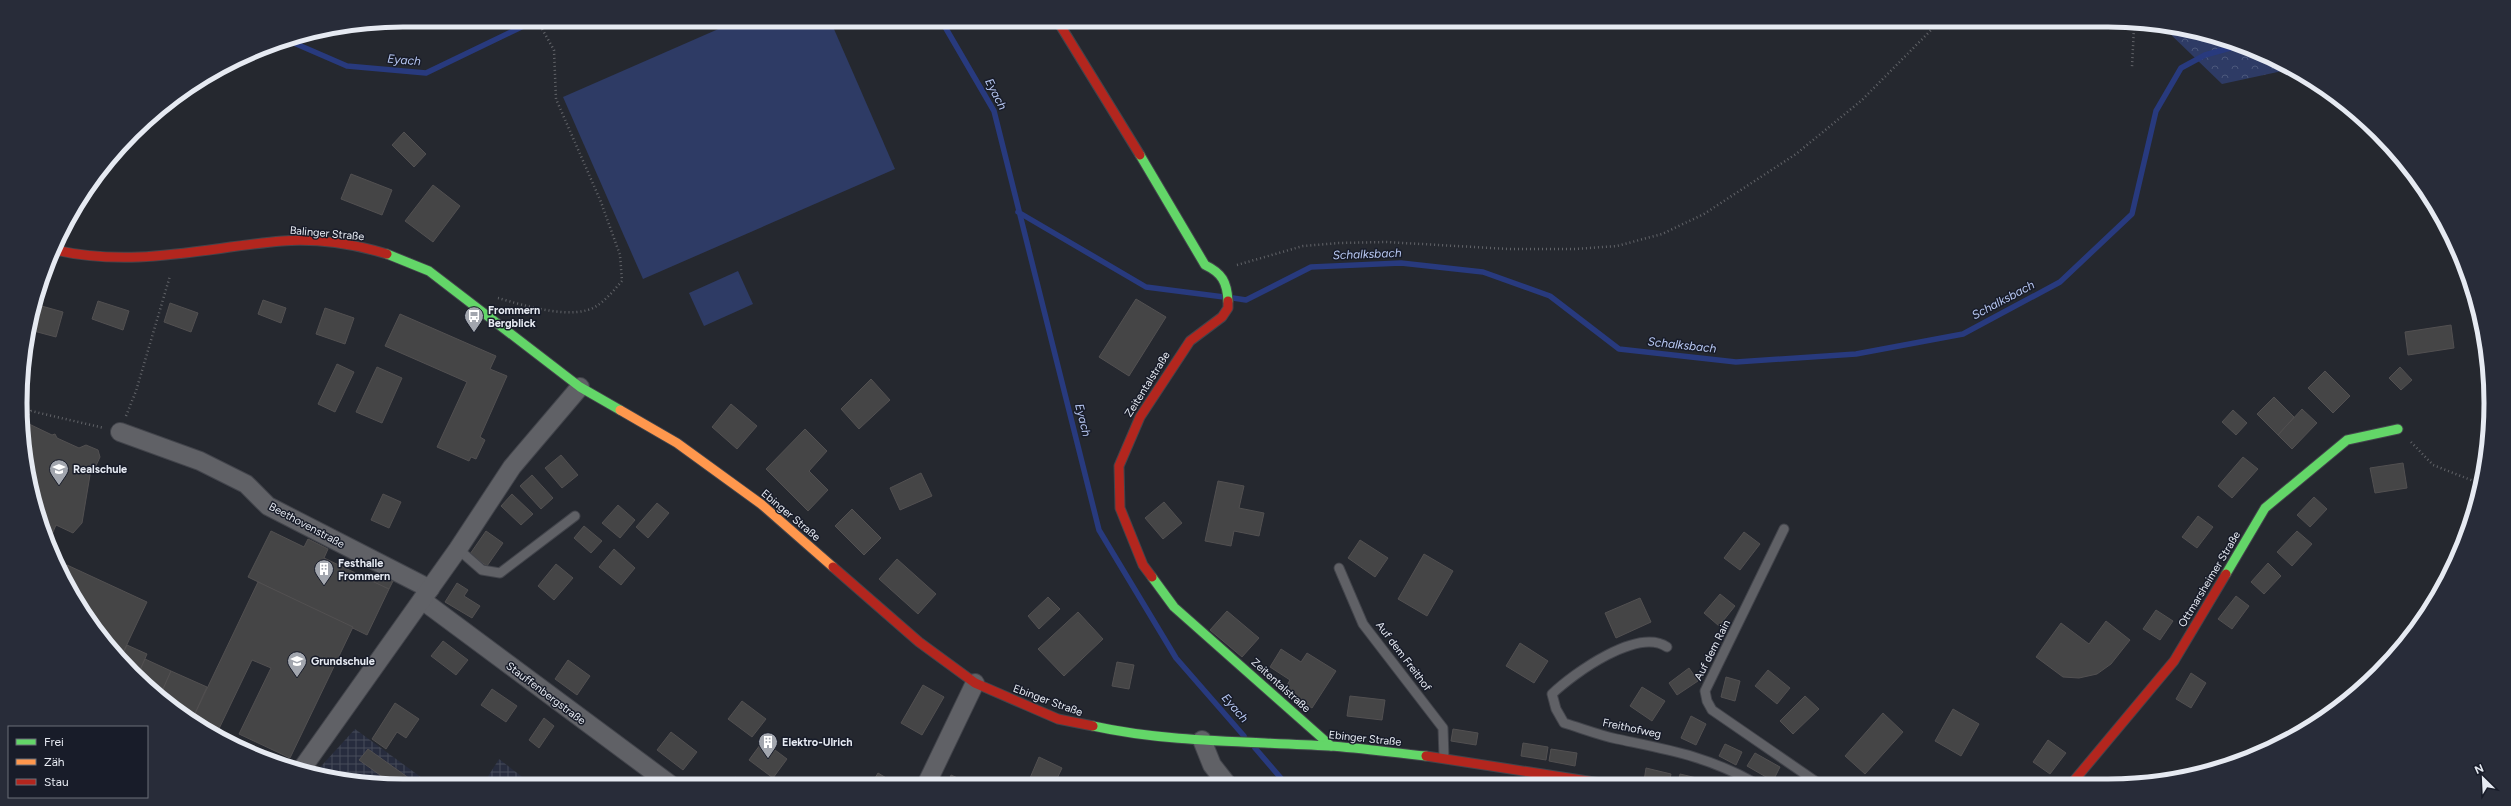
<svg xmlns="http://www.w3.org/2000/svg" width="2511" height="806" viewBox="0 0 2511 806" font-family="Figtree,sans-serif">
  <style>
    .industrial { fill: url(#industrial-grid) }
    .forest { fill: url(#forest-crowns) }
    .pitch { fill: #2e3b65 }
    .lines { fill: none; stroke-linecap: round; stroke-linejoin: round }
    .stream { stroke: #283a7e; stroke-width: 5.5 }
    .building { fill: #454546; stroke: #525051 }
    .lane-casing { stroke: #42444b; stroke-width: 11 }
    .street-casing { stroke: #42444b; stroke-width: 20 }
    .fast-casing { stroke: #42444b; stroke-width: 11 }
    .slow-casing { stroke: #42444b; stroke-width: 11 }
    .jam-casing { stroke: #42444b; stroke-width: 11 }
    .path { stroke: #626469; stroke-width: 2.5; stroke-dasharray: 1 3; stroke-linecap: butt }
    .lane { stroke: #606166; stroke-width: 9 }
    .street { stroke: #606166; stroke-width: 18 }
    .fast { stroke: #63d668; stroke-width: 9 }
    .slow { stroke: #ff974d; stroke-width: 9 }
    .jam { stroke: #b3261e; stroke-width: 9 }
    .labels { text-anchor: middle; stroke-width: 3; stroke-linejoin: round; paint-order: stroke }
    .street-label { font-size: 11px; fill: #e6eaf2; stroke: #181c29 }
    .poi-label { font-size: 11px; font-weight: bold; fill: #e6eaf2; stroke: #181c29; text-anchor: start }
    .water-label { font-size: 12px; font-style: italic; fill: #b8c8f3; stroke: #181c29 }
    .rim { fill: none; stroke: #e6eaf2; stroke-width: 5 }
  </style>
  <defs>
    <pattern id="industrial-grid" width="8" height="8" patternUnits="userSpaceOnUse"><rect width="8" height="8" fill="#272c3e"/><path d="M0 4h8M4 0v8" fill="none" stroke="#464b5a"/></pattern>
    <pattern id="forest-crowns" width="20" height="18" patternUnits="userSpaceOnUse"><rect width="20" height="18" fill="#2e3b65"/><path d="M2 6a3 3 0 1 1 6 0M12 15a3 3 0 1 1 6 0" fill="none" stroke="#4c587c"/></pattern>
  </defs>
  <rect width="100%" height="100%" fill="#25282f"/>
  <g class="industrial">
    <path d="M 355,729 L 433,786 L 403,786 L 328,779 L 314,774 Z"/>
    <path d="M 499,759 L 534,786 L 482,786 Z"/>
  </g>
  <path class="forest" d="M 2168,26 C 2211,30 2253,49 2291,69 L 2222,84 L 2164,28 Z"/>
  <g class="pitch">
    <path d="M 739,20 L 830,20 L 895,169 L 643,279 L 563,97 Z"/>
    <path d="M 738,271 L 753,304 L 704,326 L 689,293 Z"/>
  </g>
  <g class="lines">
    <g class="stream">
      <path d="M 941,20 L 994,111 L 1099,530 L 1176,658 L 1244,736"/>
      <path d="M 287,40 L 347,66 L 426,73 L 536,20"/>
      <path d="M 1018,212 L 1146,287 L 1224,297"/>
      <path d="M 1233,298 L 1246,300 L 1311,267 L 1401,263 L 1483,272 L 1550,296 L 1619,349 L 1736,362 L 1856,354 L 1963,334 L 2060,282 L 2132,214 L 2156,111 L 2181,68 L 2205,55 L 2241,45"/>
      <path d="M 1255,748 L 1286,784"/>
    </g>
  </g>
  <g class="building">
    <path d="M 404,132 L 426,154 L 414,167 L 392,145 Z"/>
    <path d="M 351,174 L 392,190 L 382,215 L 341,199 Z"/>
    <path d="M 433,185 L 460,206 L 433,242 L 405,221 Z"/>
    <path d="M 1136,299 L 1166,317 L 1129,376 L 1099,357 Z"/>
    <path d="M 263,300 L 286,308 L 281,323 L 258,314 Z"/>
    <path d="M 98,301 L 129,311 L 123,330 L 92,319 Z"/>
    <path d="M 170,303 L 198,313 L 191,332 L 164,322 Z"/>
    <path d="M 38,305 L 63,312 L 56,337 L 30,330 Z"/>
    <path d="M 325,308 L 354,318 L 345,344 L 316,334 Z"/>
    <path d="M 400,314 L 496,356 L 490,369 L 507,376 L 480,437 L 485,440 L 476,459 L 471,457 L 469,461 L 437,447 L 467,382 L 385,346 Z"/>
    <path d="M 2451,325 L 2454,348 L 2408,355 L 2405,332 Z"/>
    <path d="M 337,364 L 354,372 L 335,412 L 318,404 Z"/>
    <path d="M 377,367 L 402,378 L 382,423 L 356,412 Z"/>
    <path d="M 2400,367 L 2412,380 L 2401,390 L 2389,378 Z"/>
    <path d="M 2325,371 L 2350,396 L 2333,413 L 2308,388 Z"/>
    <path d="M 871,379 L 890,400 L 859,429 L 841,409 Z"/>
    <path d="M 2274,397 L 2294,417 L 2278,435 L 2257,414 Z"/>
    <path d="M 731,404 L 757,426 L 737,449 L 712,427 Z"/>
    <path d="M 2302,409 L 2317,423 L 2292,449 L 2278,435 Z"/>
    <path d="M 2233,410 L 2247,423 L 2236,435 L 2222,422 Z"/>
    <path d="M 27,423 L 52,435 L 55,434 L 57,438 L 79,448 L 86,445 L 98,450 L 100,457 L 95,468 L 91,469 L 82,523 L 73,533 L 56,525 L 50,539 L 33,502 L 22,434 Z"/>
    <path d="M 805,429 L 827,451 L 809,471 L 828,490 L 808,511 L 766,469 Z"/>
    <path d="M 561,455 L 578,475 L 562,488 L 545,468 Z"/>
    <path d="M 2243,457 L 2258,469 L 2232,498 L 2218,486 Z"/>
    <path d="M 2403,463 L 2407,488 L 2375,493 L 2370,468 Z"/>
    <path d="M 921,473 L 932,496 L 900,510 L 890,488 Z"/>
    <path d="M 532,475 L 553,498 L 541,509 L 520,486 Z"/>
    <path d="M 1218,481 L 1244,486 L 1239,508 L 1264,513 L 1259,536 L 1234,531 L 1231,546 L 1205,541 Z"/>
    <path d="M 383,494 L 401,502 L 389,528 L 371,520 Z"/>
    <path d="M 512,494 L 533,514 L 521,525 L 501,506 Z"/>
    <path d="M 2314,497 L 2327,509 L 2310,527 L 2297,515 Z"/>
    <path d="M 1164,502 L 1182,523 L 1163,539 L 1145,518 Z"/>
    <path d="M 657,503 L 669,513 L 648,538 L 636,527 Z"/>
    <path d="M 618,505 L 635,520 L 620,538 L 602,523 Z"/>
    <path d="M 852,509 L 881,538 L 864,555 L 835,526 Z"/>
    <path d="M 2198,516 L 2213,527 L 2197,548 L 2182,537 Z"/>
    <path d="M 584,526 L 602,541 L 591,553 L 574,538 Z"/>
    <path d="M 271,531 L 304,547 L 308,539 L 328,549 L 324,558 L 389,589 L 367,635 L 248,577 Z"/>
    <path d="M 486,531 L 503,543 L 487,566 L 470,554 Z"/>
    <path d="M 2297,531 L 2312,544 L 2292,566 L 2277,552 Z"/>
    <path d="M 1744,532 L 1760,544 L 1740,570 L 1724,558 Z"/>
    <path d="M 1360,540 L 1388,558 L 1375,577 L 1348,558 Z"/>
    <path d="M 614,549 L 635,568 L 621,585 L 599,567 Z"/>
    <path d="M 1424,554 L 1453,571 L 1427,616 L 1398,599 Z"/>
    <path d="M 897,559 L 936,594 L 918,614 L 879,579 Z"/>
    <path d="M 2268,563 L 2281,576 L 2264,594 L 2251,582 Z"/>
    <path d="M 556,564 L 573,578 L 554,600 L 538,586 Z"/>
    <path d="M 67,565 L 147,602 L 120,659 L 85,616 L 63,569 Z"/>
    <path d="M 376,573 L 393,581 L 389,589 L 372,581 Z"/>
    <path d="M 258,582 L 353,627 L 290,758 L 239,734 L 271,668 L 252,660 L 216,735 L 191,722 Z"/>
    <path d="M 457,583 L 468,590 L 464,596 L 480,606 L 472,618 L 445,602 Z"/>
    <path d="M 1720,594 L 1735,606 L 1719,626 L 1704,613 Z"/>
    <path d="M 2236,596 L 2249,606 L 2232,629 L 2218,619 Z"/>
    <path d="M 1048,597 L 1060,609 L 1039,629 L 1028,616 Z"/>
    <path d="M 1640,598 L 1651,622 L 1616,638 L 1605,613 Z"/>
    <path d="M 2156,610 L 2173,621 L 2160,640 L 2143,629 Z"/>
    <path d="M 1227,611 L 1259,638 L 1242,657 L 1210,630 Z"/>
    <path d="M 1078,612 L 1103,639 L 1064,676 L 1038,649 Z"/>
    <path d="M 2106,621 L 2130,640 L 2111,664 L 2097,674 L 2079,678 L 2063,677 L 2036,657 L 2061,623 L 2089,644 Z"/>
    <path d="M 443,641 L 468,660 L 456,675 L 431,656 Z"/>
    <path d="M 1520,643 L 1548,661 L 1534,683 L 1506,666 Z"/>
    <path d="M 127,645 L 147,654 L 137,677 L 120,659 Z"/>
    <path d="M 1281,649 L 1301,662 L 1307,653 L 1336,671 L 1312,708 L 1284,690 L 1290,680 L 1270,667 Z"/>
    <path d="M 145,659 L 171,671 L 160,696 L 137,677 Z"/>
    <path d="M 568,660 L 590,676 L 577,695 L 555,679 Z"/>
    <path d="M 1117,662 L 1134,665 L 1129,689 L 1112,686 Z"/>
    <path d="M 1689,668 L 1698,681 L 1677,695 L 1669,683 Z"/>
    <path d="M 1768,670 L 1790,688 L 1777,704 L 1755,686 Z"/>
    <path d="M 171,671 L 207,687 L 191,722 L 160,696 Z"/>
    <path d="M 2191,673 L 2206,683 L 2191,708 L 2176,699 Z"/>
    <path d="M 1726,677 L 1740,681 L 1735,701 L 1721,697 Z"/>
    <path d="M 923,685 L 944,697 L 922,735 L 901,723 Z"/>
    <path d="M 1642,687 L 1665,701 L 1652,721 L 1630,706 Z"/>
    <path d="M 492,689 L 517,706 L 506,722 L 481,705 Z"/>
    <path d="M 1350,696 L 1385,700 L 1382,720 L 1347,716 Z"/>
    <path d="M 1805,696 L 1819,709 L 1793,734 L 1780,721 Z"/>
    <path d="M 742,701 L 766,719 L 752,737 L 728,719 Z"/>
    <path d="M 395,703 L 419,719 L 406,738 L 397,732 L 386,749 L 372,739 Z"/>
    <path d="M 1953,709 L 1979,724 L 1961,756 L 1935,741 Z"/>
    <path d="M 1883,713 L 1903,732 L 1865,774 L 1845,756 Z"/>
    <path d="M 1691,716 L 1706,724 L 1696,745 L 1681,738 Z"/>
    <path d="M 544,718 L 554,726 L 539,748 L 529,740 Z"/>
    <path d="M 1453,729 L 1478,733 L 1476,745 L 1451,741 Z"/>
    <path d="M 671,732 L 697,752 L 683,770 L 657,750 Z"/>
    <path d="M 2048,740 L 2066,753 L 2050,774 L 2033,762 Z"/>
    <path d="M 763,741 L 787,759 L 773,778 L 749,760 Z"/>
    <path d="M 1523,743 L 1548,747 L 1546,760 L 1521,756 Z"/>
    <path d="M 1725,744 L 1742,752 L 1736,765 L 1719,756 Z"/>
    <path d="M 368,749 L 420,786 L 394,785 L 359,760 Z"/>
    <path d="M 1551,749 L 1577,753 L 1575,766 L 1549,761 Z"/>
    <path d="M 1755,753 L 1780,767 L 1773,781 L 1747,766 Z"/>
    <path d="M 1039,757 L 1062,768 L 1054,785 L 1045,785 L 1030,778 Z"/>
    <path d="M 1646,768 L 1671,774 L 1669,784 L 1644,781 Z"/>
    <path d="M 878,773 L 898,785 L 871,785 Z"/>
    <path d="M 1680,774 L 1701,779 L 1700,784 L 1678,784 Z"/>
    <path d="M 951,775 L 971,784 L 971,785 L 947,785 Z"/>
    <path d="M 735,777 L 746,785 L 729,785 Z"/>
    <path d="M 1079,778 L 1093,785 L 1076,785 Z"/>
    <path d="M 1381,778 L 1399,784 L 1379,784 Z"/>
    <path d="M 1456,779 L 1457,784 L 1426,784 L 1425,782 Z"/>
  </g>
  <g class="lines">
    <defs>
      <g id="lane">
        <path d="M 1784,529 L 1705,691 L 1707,701 L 1712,710 L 1818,783"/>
        <path d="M 458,549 L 482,570 L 500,573 L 575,516"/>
        <path d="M 1339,568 L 1363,624 L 1443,728 L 1444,758"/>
        <path d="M 1667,647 C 1638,627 1574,673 1552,694 L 1556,709 L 1564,723 C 1581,728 1599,735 1617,739 C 1669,750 1707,756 1755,783"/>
      </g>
      <g id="street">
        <path d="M 120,432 L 200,461 L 246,484 L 268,506 L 430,589"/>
        <path d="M 422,600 L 671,785"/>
        <path d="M 1202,740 L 1212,765 L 1227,784"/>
        <path d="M 301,770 L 458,549 L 512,467 L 580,387"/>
        <path d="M 926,785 L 975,683"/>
      </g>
      <g id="fast">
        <path d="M 1140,155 L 1205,265 C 1222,273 1227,282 1228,301"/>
        <path d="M 387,254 L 429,271 L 580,387 L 620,410"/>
        <path d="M 2226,574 L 2265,508 L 2347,440 L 2398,429"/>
        <path d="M 1152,577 L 1174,607 L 1331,746"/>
        <path d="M 1093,726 C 1170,743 1251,741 1329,746 C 1362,748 1394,753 1426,756"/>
      </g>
      <path id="slow" d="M 620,410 L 677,443 L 761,504 L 833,567"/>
      <g id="jam">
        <path d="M 1057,20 L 1140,155"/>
        <path d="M 55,250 C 135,268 203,248 282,241 C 316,238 355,244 387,254"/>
        <path d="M 2490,397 L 2491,406"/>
        <path d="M 833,567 L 919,642 L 975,683 L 1058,719 L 1093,726"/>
        <path d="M 1152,577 L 1143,565 L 1120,508 L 1119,466 L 1140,417 L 1190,341 L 1222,317 L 1228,308 L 1228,301"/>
        <path d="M 1426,756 L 1607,784"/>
        <path d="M 2072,783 L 2174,661 L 2226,574"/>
      </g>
    </defs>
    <use href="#lane" class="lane-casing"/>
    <use href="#street" class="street-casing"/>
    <use href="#fast" class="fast-casing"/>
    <use href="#slow" class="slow-casing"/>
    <use href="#jam" class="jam-casing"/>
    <g class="path">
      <path d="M 2131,22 L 2134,27 L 2132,67"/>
      <path d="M 1237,265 L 1303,246 L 1339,243 L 1386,242 L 1509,249 L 1575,249 L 1617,246 L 1662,234 L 1704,214 L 1796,154 L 1862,100 L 1941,20"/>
      <path d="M 498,298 C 523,305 575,322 598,305 C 607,299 615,289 622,281 L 620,255 L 601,202 L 556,99 L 554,50 L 537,20"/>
      <path d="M 126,416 L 136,391 L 170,276"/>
      <path d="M 21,424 L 31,411 L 104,428"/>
      <path d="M 2411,442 L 2433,465 L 2481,484"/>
    </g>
    <use href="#lane" class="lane"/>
    <use href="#street" class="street"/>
    <use href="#fast" class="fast"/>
    <use href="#slow" class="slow"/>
    <use href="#jam" class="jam"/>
  </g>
  <defs>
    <symbol id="bus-pin" viewBox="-11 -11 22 30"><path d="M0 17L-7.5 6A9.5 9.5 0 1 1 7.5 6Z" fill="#a2a6ae" stroke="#181c29"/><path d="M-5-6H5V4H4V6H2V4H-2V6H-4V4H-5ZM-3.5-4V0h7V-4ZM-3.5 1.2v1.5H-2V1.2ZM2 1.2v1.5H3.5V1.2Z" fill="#fff"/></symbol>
    <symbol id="school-pin" viewBox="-11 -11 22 30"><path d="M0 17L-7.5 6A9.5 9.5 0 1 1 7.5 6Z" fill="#a2a6ae" stroke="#181c29"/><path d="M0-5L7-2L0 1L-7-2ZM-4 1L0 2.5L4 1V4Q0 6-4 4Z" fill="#fff"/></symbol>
    <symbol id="building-pin" viewBox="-11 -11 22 30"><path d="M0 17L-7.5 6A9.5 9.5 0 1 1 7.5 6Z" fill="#a2a6ae" stroke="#181c29"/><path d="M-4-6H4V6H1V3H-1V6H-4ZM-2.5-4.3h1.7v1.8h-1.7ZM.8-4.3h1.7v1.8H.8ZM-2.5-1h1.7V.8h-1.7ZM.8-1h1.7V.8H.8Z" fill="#fff"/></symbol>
  </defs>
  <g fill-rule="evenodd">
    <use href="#bus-pin" x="463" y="305" width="22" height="30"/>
    <use href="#school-pin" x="48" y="458" width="22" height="30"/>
    <use href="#building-pin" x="313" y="558" width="22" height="30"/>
    <use href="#school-pin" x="286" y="650" width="22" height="30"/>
    <use href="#building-pin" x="757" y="731" width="22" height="30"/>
  </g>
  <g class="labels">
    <g class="street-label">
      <text transform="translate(327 233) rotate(5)" y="4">Balinger Straße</text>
      <text transform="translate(1147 384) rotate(-58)" y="4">Zeitentalstraße</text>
      <text transform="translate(791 515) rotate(40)" y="4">Ebinger Straße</text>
      <text transform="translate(307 525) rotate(28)" y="4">Beethovenstraße</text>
      <text transform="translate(2209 579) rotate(-59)" y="4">Ottmarsheimer Straße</text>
      <text transform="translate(1712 650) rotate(-63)" y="4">Auf dem Rain</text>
      <text transform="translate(1404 656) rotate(53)" y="4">Auf dem Freithof</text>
      <text transform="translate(1281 685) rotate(42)" y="4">Zeitentalstraße</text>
      <text transform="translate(546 693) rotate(37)" y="4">Stauffenbergstraße</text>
      <text transform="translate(1048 700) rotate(20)" y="4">Ebinger Straße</text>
      <text transform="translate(1632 728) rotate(12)" y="4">Freithofweg</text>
      <text transform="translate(1365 738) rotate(6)" y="4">Ebinger Straße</text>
    </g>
    <g class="poi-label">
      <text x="488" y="314">Frommern<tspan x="488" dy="13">Bergblick</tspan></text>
      <text x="73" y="473">Realschule</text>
      <text x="338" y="567">Festhalle<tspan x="338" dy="13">Frommern</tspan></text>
      <text x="311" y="665">Grundschule</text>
      <text x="782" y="746">Elektro-Ulrich</text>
    </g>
    <g class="water-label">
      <text transform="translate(404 60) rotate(5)" y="4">Eyach</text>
      <text transform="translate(996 94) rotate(63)" y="4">Eyach</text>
      <text transform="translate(1367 254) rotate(-2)" y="4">Schalksbach</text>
      <text transform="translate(2003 300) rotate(-28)" y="4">Schalksbach</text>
      <text transform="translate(1682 345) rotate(6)" y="4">Schalksbach</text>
      <text transform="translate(1083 420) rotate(76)" y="4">Eyach</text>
      <text transform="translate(1235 708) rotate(49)" y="4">Eyach</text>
    </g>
  </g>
  <path d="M0 0H2511V806H0ZM403 27H2108A376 376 0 0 1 2484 403V403A376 376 0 0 1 2108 779H403A376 376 0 0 1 27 403V403A376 376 0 0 1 403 27Z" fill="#282c39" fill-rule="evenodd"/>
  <path class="rim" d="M403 27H2108A376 376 0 0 1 2484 403V403A376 376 0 0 1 2108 779H403A376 376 0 0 1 27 403V403A376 376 0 0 1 403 27Z"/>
  <rect x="8" y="726" width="140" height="72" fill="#181c29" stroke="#6a6e79"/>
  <rect x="16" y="739" width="20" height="6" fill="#63d668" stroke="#6a6e79"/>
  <text x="44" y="746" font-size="12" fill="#e6eaf2">Frei</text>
  <rect x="16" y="759" width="20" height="6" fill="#ff974d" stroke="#6a6e79"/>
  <text x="44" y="766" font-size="12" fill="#e6eaf2">Zäh</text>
  <rect x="16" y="779" width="20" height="6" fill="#b3261e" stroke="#6a6e79"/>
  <text x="44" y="786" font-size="12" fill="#e6eaf2">Stau</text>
  <g transform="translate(2483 778) rotate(336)" stroke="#181c29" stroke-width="3" paint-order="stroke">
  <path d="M0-3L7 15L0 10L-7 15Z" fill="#e6eaf2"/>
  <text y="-6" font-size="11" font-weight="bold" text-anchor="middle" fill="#e6eaf2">N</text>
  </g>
</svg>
